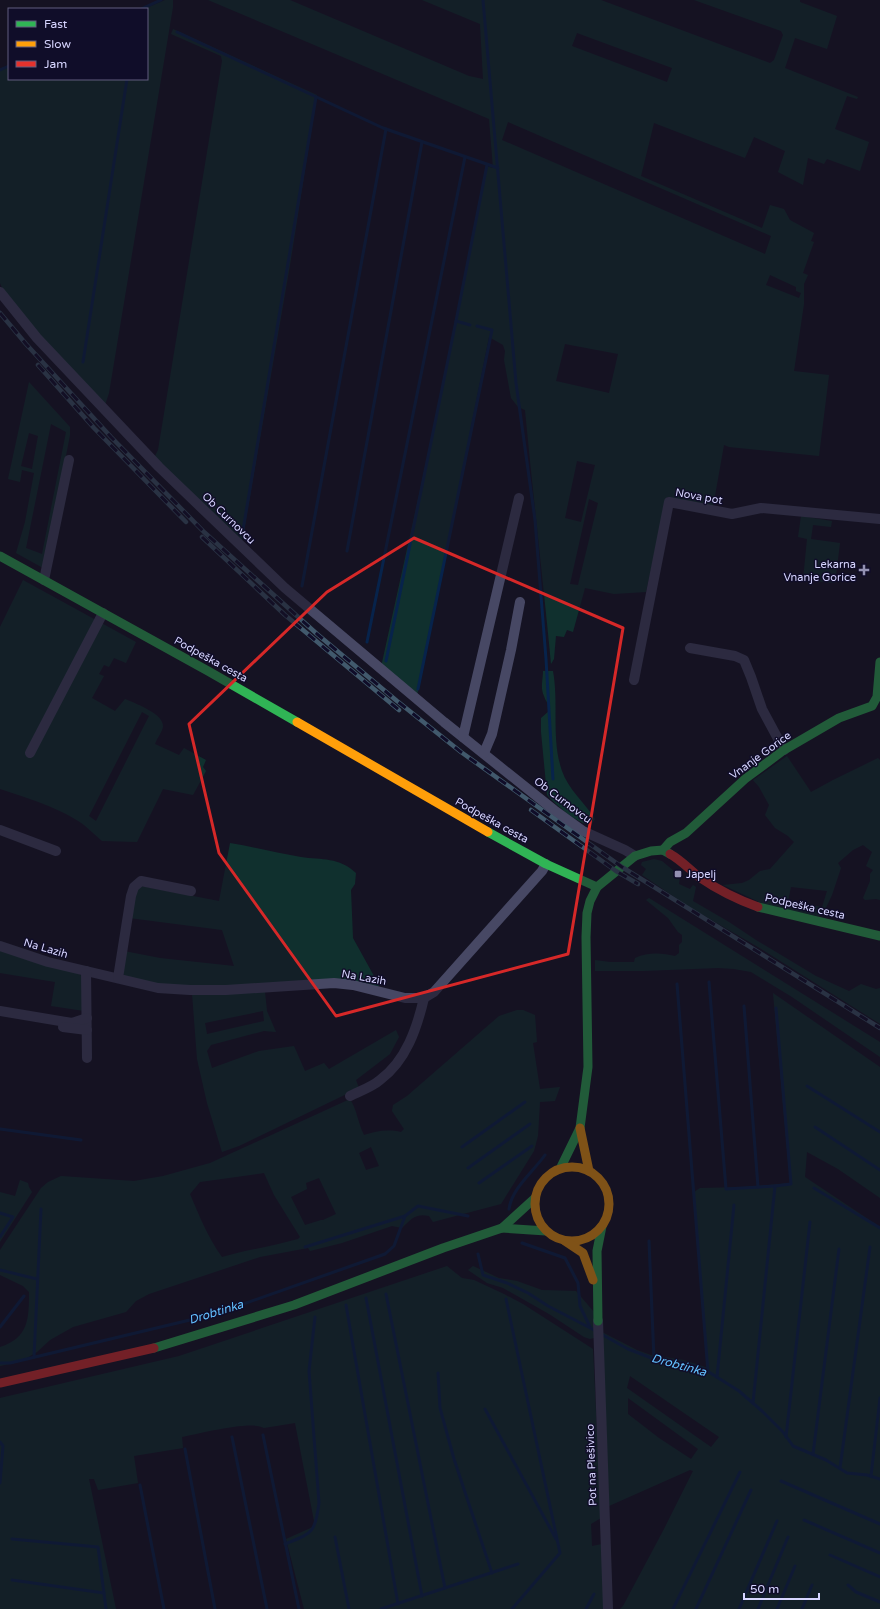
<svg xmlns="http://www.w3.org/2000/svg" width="880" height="1609" viewBox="0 0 880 1609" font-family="'Varela Round',sans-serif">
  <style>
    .green { fill: #10302e; fill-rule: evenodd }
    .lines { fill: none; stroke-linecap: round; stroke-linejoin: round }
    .stream { stroke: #07234b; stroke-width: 3 }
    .street { stroke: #474864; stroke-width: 10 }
    .fast { stroke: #30b455; stroke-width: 9 }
    .slow { stroke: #ff9f0a; stroke-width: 9 }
    .jam { stroke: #e5322d; stroke-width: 9 }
    .rail-casing { stroke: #41596c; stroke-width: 4.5 }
    .rail { stroke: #100d29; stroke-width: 3; stroke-dasharray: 9; stroke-linecap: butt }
    .marked { fill: none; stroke: #d62828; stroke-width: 3; stroke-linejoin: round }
    .poi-dot { fill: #9391b2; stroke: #100d29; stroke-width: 1.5 }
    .labels { text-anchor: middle; stroke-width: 3; stroke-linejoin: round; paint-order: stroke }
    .street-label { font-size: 11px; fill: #d7d5ff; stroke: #100d29 }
    .poi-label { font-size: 11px; fill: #d7d5ff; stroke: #100d29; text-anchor: end }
    .water-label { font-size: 12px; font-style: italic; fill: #63c0ff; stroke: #100d29 }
  </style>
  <rect width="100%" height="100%" fill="#151323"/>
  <g class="green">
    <path d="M 165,0 L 173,0 L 173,7 L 109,393 L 105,405 L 56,354 L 3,290 L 0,283 L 0,71 L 9,67 L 9,79 L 147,79 L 147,9 L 144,9 Z"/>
    <path d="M 208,0 L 290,0 L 469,76 L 483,79 L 480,24 L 422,0 L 601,0 L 770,63 L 774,60 L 783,35 L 781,31 L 694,0 L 800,0 L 800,2 L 837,16 L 827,49 L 795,38 L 785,68 L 858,97 L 857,99 L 847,96 L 835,129 L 869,142 L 860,171 L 827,159 L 824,164 L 808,158 L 803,185 L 778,172 L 785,151 L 754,137 L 745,158 L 654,123 L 641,176 L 762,228 L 770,205 L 784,209 L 790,220 L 814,233 L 811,241 L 814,242 L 803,273 L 808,275 L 804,284 L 804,304 L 794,371 L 829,375 L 819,456 L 729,447 L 724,445 L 713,507 L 667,497 L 646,592 L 614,594 L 585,588 L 573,632 L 567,630 L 564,637 L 556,636 L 554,659 L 551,664 C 543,579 533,495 525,410 L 518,407 L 511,398 L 504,360 L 505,351 L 503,345 L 489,337 L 417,696 L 381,667 L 438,408 L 486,166 L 493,168 L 489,119 ZM 577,33 L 672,68 L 667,82 L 572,46 ZM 508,122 L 771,236 L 765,254 L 502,140 ZM 770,275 L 796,287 L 796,291 L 801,293 L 799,298 L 766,285 ZM 565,344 L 618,354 L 609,393 L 556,381 ZM 577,461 L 595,465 L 581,522 L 565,518 ZM 589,499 L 598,503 L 578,585 L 570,584 Z"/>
    <path d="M 173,29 L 317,95 L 290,265 L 242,543 L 154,458 L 158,450 L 222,61 L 221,56 L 171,34 Z"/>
    <path d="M 29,382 L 70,427 L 70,435 L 48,548 L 43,568 L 16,553 L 25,522 L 34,473 L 22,470 L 20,482 L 8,479 ZM 51,424 L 66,432 L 42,554 L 26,548 ZM 29,433 L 38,436 L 32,469 L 21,466 Z"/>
    <path d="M 801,516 L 832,521 L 831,527 L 813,525 L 811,539 L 840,543 L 835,583 L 803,580 L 807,539 L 798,537 Z"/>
    <path d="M 23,580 L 136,642 L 126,663 L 114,658 L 109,667 L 104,665 L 99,674 L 104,676 L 92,698 L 115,711 L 125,699 C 134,703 163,713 163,726 C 163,731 157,738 155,744 L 179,755 L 184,748 L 206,760 L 203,767 L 206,771 L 193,795 L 163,789 L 137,842 L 102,841 C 96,836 90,830 84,825 C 63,809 25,797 0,789 L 0,627 ZM 142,712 L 149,716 L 96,821 L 89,816 Z"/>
    <path d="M 543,671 L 553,671 C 559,704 551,739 562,771 C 568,789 585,803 595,819 L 591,825 C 577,824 556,805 547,795 L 541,732 L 541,718 L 549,711 C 549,702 546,703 544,696 C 540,688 543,679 543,671 Z"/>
    <path d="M 787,756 L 811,792 L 833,780 L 878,758 L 880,760 L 880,900 L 876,899 L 865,900 L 863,898 L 870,881 L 870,874 L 873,870 L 866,866 L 872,852 L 863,845 L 853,850 L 838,863 L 841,868 L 832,895 L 823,914 L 818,916 L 770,907 L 723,885 L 742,883 L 749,880 L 760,871 L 770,869 L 794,842 L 788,836 L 775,828 L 765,815 L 769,805 L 759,787 L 753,780 ZM 791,887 L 827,891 L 822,907 L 788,901 Z"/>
    <path d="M 230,843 C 254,847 277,853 301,857 C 322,860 339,857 356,873 L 355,884 L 351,890 L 353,938 L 379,985 L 378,987 L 156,985 L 126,978 L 122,972 L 124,951 L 160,958 L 234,966 L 222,930 L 129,918 L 135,890 L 141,886 L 219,901 Z"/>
    <path d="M 654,859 L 662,861 L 680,876 L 679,884 L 690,889 L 693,885 L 696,887 L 693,901 L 729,922 L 756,940 L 816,976 L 849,991 L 861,984 L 876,989 L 880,988 L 880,1024 L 758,947 L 689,907 L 642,875 L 646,869 L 641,865 L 642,862 Z"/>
    <path d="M 649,898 L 880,1042 L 880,1057 L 792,997 L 751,972 L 734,969 L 718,968 L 643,971 L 595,971 L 595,960 L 610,962 L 634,962 L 635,958 C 649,952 661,953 675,956 L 679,953 L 679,945 L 682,942 L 682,935 L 678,932 L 668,918 L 646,900 Z"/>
    <path d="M 0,950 L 77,973 L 84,977 L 84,1011 L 51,1006 L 55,982 L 0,973 Z"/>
    <path d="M 265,992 L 267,1011 L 276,1032 L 264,1031 L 211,1045 L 207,1051 L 212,1068 L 259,1051 L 294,1046 L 305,1071 L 324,1063 L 329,1069 L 396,1030 L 399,1037 L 390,1054 L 356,1080 L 359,1088 L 239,1146 L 222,1152 L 207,1103 L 197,1059 L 192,993 ZM 263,1011 L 264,1021 L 207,1034 L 205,1023 Z"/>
    <path d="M 773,993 L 880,1067 L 880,1198 L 838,1169 L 807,1152 L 805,1177 L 880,1227 L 880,1609 L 620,1609 L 623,1606 L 664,1529 L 693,1471 L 690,1470 L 609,1506 L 602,1332 L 637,1350 L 651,1355 L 684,1360 L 708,1368 L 694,1192 L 700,1188 L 745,1187 L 790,1183 ZM 630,1376 L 719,1437 L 711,1447 L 627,1388 ZM 628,1398 L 698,1449 L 691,1459 L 659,1438 L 628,1414 Z"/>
    <path d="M 517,1010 L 523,1010 L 535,1015 L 537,1042 L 533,1043 L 540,1089 L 560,1087 L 555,1101 L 540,1102 L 538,1136 L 534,1151 L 501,1204 L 433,1222 L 429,1216 C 416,1213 411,1219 402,1228 L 392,1226 L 342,1243 L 310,1251 L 308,1248 L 260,1257 L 149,1294 L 136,1301 L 126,1312 L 73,1327 L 50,1340 L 37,1352 L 27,1358 L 19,1362 L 0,1366 L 0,1347 C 29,1338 29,1318 29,1292 L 23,1286 L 0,1275 L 0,1250 L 41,1188 L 48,1182 L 61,1176 L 134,1181 L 163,1176 L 210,1163 L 350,1099 C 357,1110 358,1123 364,1135 C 376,1131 388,1129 401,1132 L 404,1129 L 392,1111 L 393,1105 L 407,1096 L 499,1016 ZM 371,1147 L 379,1166 L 366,1170 L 359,1153 ZM 264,1173 L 274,1195 L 300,1237 L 298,1239 C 273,1246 247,1250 222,1257 C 208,1238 199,1215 190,1194 L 200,1182 ZM 319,1178 L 336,1214 L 323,1220 L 321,1220 L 305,1225 L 291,1197 L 307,1189 L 306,1183 Z"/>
    <path d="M 20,1180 L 28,1183 L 29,1187 L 32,1192 L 0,1242 L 0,1192 L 15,1196 Z"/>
    <path d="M 447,1266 L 462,1278 L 474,1280 L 504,1294 L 523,1304 L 593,1349 L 601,1518 L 591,1524 L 592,1546 L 602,1544 L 604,1609 L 304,1609 L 286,1539 L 315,1526 L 295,1423 L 264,1428 C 252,1420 198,1434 182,1437 L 183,1448 L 134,1456 L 138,1483 L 98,1490 L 94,1479 L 89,1479 L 116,1609 L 0,1609 L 0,1398 L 179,1356 Z"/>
    <path d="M 473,1266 L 499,1278 L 517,1281 L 542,1290 L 576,1291 L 594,1312 L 594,1338 L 590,1339 L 584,1337 L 549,1314 L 503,1288 L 487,1283 L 468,1270 Z"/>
  </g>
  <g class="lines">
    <g class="stream">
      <path d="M 483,0 L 516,383 L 535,520 L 546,659 L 553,779"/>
      <path d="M 141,9 L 161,0"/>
      <path d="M 177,32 L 383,128 L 498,168"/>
      <path d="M 0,70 L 9,66"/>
      <path d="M 470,325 L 456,321 L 487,165"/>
      <path d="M 83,362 L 127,79"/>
      <path d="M 243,530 L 316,97"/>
      <path d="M 347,551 L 422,142"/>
      <path d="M 302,586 L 386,129"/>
      <path d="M 367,642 L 465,157"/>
      <path d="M 386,661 L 456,321"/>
      <path d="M 418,689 L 492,330 L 477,326"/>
      <path d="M 709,982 L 726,1189 L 775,1186 L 753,1403"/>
      <path d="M 677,984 L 708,1372"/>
      <path d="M 744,1006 L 758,1187"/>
      <path d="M 807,1086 L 880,1132"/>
      <path d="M 815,1127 L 880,1170"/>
      <path d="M 0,1129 L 81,1140"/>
      <path d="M 462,1147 L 525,1102"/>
      <path d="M 468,1168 L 530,1124"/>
      <path d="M 479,1183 L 532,1146"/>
      <path d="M 775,1186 L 791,1184 L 776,1008"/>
      <path d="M 814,1188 L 880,1228"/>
      <path d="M 509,1209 C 512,1188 533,1172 545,1155"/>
      <path d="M 0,1213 L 13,1217 L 0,1237"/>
      <path d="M 649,1241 L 654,1359"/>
      <path d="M 522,1243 L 565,1258 L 578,1283 L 580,1306 L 590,1327"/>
      <path d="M 305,1247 L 405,1216 L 418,1206 L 468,1216"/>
      <path d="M 478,1254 L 483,1275 L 507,1283 L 528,1293 L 548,1306 L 596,1331"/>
      <path d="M 0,1270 L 37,1279"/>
      <path d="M 386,1294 L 445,1588"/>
      <path d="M 366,1298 L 422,1596"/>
      <path d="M 506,1299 L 560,1553 L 512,1609"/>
      <path d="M 346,1305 L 398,1604"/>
      <path d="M 0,1327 L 24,1296"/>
      <path d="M 601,1334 L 628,1349 L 654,1359 L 681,1362 L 704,1369 L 739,1391 L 762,1411 L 783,1432 L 793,1446 L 826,1460 L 847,1473 L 867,1475 L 880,1479"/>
      <path d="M 34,1357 L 41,1209"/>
      <path d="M 0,1363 L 10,1363 L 215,1314 L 385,1254 L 394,1246 L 405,1216"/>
      <path d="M 438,1373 L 440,1408 L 454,1459 L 492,1573"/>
      <path d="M 717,1377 L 734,1205"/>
      <path d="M 485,1409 L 556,1539"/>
      <path d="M 263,1435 L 299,1609"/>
      <path d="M 232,1437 L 267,1609"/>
      <path d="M 786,1437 L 810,1222"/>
      <path d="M 0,1442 L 3,1446 L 0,1483"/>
      <path d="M 185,1449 L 215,1609"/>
      <path d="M 813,1454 L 839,1249"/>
      <path d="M 840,1468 L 870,1247"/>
      <path d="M 871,1476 L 880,1398"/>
      <path d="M 781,1481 L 880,1524"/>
      <path d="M 140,1485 L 164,1609"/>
      <path d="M 804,1520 L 880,1553"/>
      <path d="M 335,1537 L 349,1609"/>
      <path d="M 12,1539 L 98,1547 L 106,1609"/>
      <path d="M 285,1544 C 312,1533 315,1534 319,1503 L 309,1371 L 315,1317"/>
      <path d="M 830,1555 L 880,1577"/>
      <path d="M 12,1580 L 104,1593"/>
      <path d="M 848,1585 L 856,1592 L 880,1602"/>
      <path d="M 381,1609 L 518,1564"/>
      <path d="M 586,1609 L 594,1594"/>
      <path d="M 673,1609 L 740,1472"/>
      <path d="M 696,1609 L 751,1490"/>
      <path d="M 739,1609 L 777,1521"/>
      <path d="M 758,1609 L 788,1537"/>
      <path d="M 777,1609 L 795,1566"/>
      <path d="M 802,1609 L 812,1585"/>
    </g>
    <g class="street">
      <path d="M 0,292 L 37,338 L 159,467 L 285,588 L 444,722 L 554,810 L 583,831 L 625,850 L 635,856"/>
      <path d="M 44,580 L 69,460"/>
      <path d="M 690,648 L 735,656 L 744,660 L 751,677 L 762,709 L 784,750"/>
      <path d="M 634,680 L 669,502 L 732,514 L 761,508 L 880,519"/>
      <path d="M 463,737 L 519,498"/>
      <path d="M 30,753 L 103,613"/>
      <path d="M 484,753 L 492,734 L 511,650 L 520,602"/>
      <path d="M 0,830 L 56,851"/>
      <path d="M 0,946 L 48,962 L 158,988 L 190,990 L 226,990 L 334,983 L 353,985 L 405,998 L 424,998 L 434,992 L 542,871 L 546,864"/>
      <path d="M 86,971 L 87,1058"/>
      <path d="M 118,978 L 131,896 L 134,887 L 141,881 L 191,891"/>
      <path d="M 0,1011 L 72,1023 L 87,1018"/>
      <path d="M 63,1027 L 87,1030"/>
      <path d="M 350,1096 C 360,1091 372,1087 380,1080 C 406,1061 417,1028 424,998"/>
      <path d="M 598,1321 L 608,1609"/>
    </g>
    <g class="fast">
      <path d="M 0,556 L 208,671 L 297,722"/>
      <path d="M 488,832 L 546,864 L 597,887"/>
      <path d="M 663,850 L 670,842 L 686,833 L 745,779 L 784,750 L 839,718 L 872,706 L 877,697 L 880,662"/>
      <path d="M 758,907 L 880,936"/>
      <path d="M 561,1167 L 580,1128 L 588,1067 L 586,937 L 587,913 L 590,901 L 597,887 L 635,856 L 651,851 L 663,850 L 670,854"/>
      <path d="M 502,1228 L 546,1231"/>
      <path d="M 598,1321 L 597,1251 L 602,1226"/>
      <path d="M 154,1348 L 294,1305 L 443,1248 L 502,1228 L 535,1198"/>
    </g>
    <g class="slow">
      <path d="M 297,722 L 488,832"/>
      <path d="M 580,1128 L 589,1171"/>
      <circle cx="572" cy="1204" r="37"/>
      <path d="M 565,1241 L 583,1253 L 593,1280"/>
    </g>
    <g class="jam">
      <path d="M 670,854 C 681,860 689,869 699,877 C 718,890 736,899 758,907"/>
      <path d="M 0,1383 L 154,1348"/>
    </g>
    <defs>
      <g id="rail">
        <path d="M 0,313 L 26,344 L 111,437 L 204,532 L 317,634 L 397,701 L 461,752 L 622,867 L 880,1028"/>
        <path d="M 38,365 L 94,428 L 186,522"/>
        <path d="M 202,537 L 285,615 L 399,710"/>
        <path d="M 531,810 L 616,871 L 638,884"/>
      </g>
    </defs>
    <use href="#rail" class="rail-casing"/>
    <use href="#rail" class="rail"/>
  </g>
  <path d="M0 0H880V1609H0ZM 414,538 L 623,628 L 568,954 L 336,1016 L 219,853 L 189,724 L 327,592 Z" fill="#151323" fill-opacity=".55" fill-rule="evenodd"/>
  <path class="marked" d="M 414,538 L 623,628 L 568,954 L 336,1016 L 219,853 L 189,724 L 327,592 Z"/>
  <g class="poi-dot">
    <path d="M862 564h4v4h4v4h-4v4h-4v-4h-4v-4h4z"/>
    <rect x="674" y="870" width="8" height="8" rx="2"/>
  </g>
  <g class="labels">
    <g class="street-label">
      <text transform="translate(699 496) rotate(10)" y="4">Nova pot</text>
      <text transform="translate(229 518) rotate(44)" y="4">Ob Curnovcu</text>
      <text transform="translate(211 659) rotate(29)" y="4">Podpeška cesta</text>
      <text transform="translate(760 755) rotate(-36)" y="4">Vnanje Gorice</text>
      <text transform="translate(563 800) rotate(37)" y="4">Ob Curnovcu</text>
      <text transform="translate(492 820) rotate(29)" y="4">Podpeška cesta</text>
      <text transform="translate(805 906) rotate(13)" y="4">Podpeška cesta</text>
      <text transform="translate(46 948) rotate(16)" y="4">Na Lazih</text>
      <text transform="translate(364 977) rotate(10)" y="4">Na Lazih</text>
      <text transform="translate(591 1465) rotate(-92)" y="4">Pot na Plešivico</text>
    </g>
    <g class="poi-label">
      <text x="856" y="568">Lekarna<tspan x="856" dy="13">Vnanje Gorice</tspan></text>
      <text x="686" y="878" text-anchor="start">Japelj</text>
    </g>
    <g class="water-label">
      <text transform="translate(216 1312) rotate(-17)" y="4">Drobtinka</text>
      <text transform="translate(679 1365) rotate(15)" y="4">Drobtinka</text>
    </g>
  </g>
  <rect x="8" y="8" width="140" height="72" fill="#100d29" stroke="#605d7f"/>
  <rect x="16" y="21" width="20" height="6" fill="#30b455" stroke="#605d7f"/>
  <text x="44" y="28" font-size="12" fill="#d7d5ff">Fast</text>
  <rect x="16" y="41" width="20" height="6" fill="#ff9f0a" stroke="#605d7f"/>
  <text x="44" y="48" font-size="12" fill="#d7d5ff">Slow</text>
  <rect x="16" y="61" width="20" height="6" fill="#e5322d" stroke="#605d7f"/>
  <text x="44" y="68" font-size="12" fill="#d7d5ff">Jam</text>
  <path d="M744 1593v6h75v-6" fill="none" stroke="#d7d5ff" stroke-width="2"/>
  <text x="750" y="1593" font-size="12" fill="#d7d5ff" stroke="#100d29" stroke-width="3" paint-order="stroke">50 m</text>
</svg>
